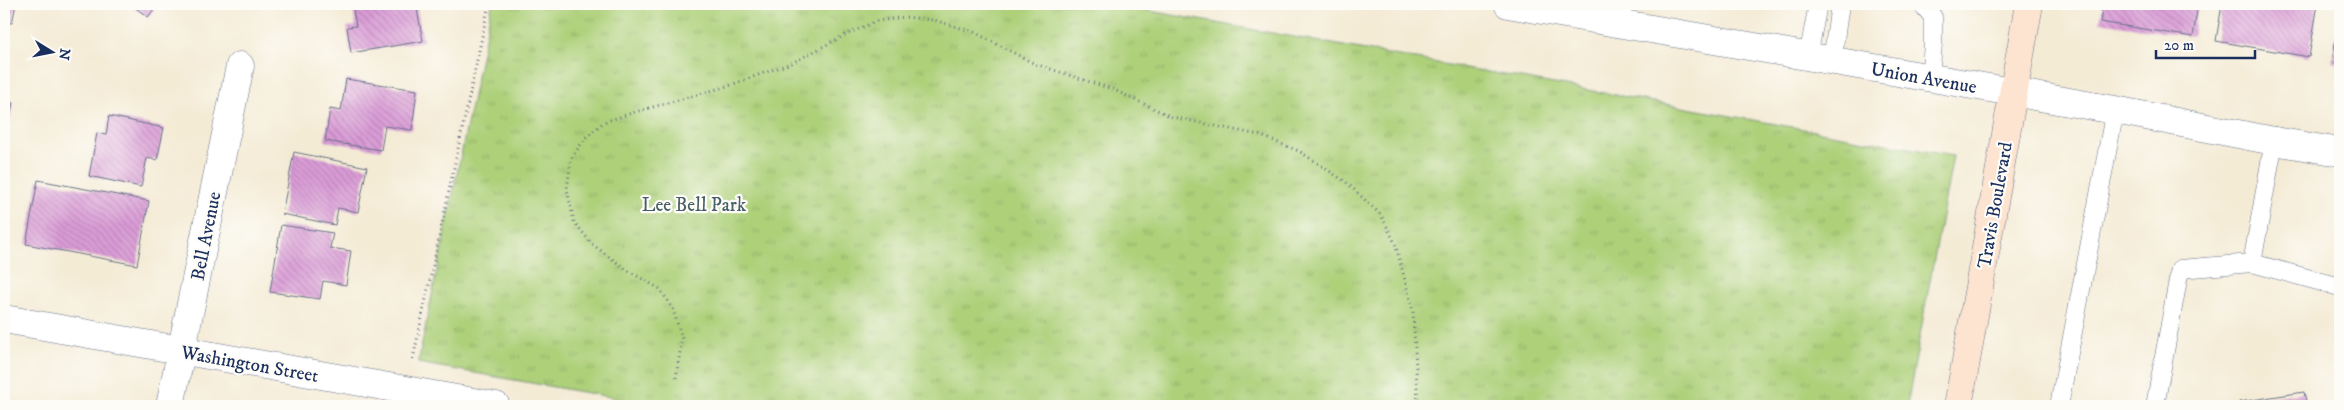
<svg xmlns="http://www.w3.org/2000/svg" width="2344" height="410" viewBox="0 0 2344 410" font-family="'IM FELL DW Pica',serif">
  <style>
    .park { fill: url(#park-tufts); stroke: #64806c }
    .building { fill: url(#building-back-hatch) }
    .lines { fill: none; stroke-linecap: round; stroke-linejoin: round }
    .service-casing { stroke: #677188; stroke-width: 19 }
    .minor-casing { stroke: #677188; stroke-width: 29 }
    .tertiary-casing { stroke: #677188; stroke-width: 29 }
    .secondary-casing { stroke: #677188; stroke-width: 29 }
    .path { stroke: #677188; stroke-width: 3; stroke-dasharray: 1 4; stroke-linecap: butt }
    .service { stroke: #fff; stroke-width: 18 }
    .minor { stroke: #fff; stroke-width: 28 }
    .tertiary { stroke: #fff; stroke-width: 28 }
    .secondary { stroke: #fde4d1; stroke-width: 28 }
    .labels { text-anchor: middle; stroke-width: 4.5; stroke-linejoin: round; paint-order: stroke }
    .street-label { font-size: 19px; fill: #1b2f5e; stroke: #fdfcf7 }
    .park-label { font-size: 19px; fill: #475f66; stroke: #fdfcf7 }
  </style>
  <defs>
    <pattern id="park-tufts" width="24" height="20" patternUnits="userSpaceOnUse" patternTransform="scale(1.25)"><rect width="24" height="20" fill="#add079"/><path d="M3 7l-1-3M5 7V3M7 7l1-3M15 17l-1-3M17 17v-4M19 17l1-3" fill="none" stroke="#94b36b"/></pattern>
    <pattern id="building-back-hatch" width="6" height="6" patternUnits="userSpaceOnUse" patternTransform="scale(1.25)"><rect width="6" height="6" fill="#db9cd7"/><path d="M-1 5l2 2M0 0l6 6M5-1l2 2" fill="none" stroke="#b180b2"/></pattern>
  </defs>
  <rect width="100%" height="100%" fill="#fdfcf7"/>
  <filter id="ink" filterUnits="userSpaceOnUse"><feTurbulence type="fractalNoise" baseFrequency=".02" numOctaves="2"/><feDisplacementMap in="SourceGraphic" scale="10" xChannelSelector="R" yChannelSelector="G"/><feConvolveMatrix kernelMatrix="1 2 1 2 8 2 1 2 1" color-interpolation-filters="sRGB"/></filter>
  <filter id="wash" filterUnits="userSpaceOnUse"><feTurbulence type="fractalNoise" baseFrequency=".0096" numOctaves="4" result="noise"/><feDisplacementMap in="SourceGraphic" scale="20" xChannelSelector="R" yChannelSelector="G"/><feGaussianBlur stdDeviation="1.12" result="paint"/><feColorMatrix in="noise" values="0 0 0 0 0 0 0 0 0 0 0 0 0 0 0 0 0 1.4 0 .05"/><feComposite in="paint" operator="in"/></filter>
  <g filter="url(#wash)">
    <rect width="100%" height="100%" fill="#f4ebd5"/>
    <path class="park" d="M 492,4 L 1111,4 L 1953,156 L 1907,406 L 661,406 L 418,363 Z"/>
    <g id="blocks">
      <g class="building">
        <path d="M 4,4 L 16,4 L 12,23 L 4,22 Z"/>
        <path d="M 130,4 L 158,4 L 148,17 Z"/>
        <path d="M 352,4 L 399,4 L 399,7 L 416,4 L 423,41 L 351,53 L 347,27 L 356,26 Z"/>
        <path d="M 2103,4 L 2198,4 L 2193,37 L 2100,22 Z"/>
        <path d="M 2222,4 L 2318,4 L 2309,57 L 2216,41 Z"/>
        <path d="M 2339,19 L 2340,19 L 2340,64 L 2332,62 Z"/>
        <path d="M 346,79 L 417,90 L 412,130 L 385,126 L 381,150 L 325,141 L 330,109 L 341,111 Z"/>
        <path d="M 4,101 L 13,103 L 5,140 L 4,140 Z"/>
        <path d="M 109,116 L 164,128 L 157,160 L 147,158 L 141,187 L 89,176 L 97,133 L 106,135 Z"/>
        <path d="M 294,152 L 367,167 L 358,212 L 338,208 L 335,225 L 282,214 Z"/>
        <path d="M 38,180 L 149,201 L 137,265 L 26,244 Z"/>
        <path d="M 281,225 L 333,233 L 330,248 L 351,251 L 346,285 L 323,281 L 320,299 L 270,292 Z"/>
        <path d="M 2304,392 L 2307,406 L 2238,406 L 2239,402 Z"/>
      </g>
    </g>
  </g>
  <g filter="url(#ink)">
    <use href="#blocks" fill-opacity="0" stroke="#677188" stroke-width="1"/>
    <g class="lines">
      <defs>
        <g id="service">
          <path d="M 1922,4 L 1933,17 L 1933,44 L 1930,78"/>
          <path d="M 1614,22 L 1617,4"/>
          <path d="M 1808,57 L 1818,4"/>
          <path d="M 1832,61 L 1840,4"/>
          <path d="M 2274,141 L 2252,263 L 2340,287"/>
          <path d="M 2059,406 L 2115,110"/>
          <path d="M 2155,406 L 2180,269 L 2252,263"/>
        </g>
        <g id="minor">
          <path d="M 1508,4 L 2115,110 L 2274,141"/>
          <path d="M 4,319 L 496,406"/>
          <path d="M 170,406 L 240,66"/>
        </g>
        <path id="tertiary" d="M 2274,141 L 2340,152"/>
        <path id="secondary" d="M 1958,406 L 2029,4"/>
      </defs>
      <use href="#service" class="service-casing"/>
      <use href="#minor" class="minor-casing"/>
      <use href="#tertiary" class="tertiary-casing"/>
      <use href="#secondary" class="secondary-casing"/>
      <g class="path">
        <path d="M 413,359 L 489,4"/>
        <path d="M 676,378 L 682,339 L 673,309 L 660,289 L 627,270 L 592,244 L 574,222 L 567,189 L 571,159 L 585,138 L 604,122 L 635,112 L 728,86 L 794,62 L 843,36 L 877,21 L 905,17 L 934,20 L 974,32 L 1035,64 L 1112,89 L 1172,117 L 1259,135 L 1299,151 L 1346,182 L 1381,215 L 1395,243 L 1413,310 L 1418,406"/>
      </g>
      <use href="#service" class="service"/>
      <use href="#minor" class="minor"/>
      <use href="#tertiary" class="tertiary"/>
      <use href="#secondary" class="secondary"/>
    </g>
  </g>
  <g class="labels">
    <g class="street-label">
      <text transform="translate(1924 77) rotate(10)" y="7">Union Avenue</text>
      <text transform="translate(1994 205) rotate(-80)" y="7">Travis Boulevard</text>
      <text transform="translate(205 236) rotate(-79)" y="7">Bell Avenue</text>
      <text transform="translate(250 363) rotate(10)" y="7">Washington Street</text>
    </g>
    <g class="park-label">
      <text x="694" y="211">Lee Bell Park</text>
    </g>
  </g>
  <rect width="2344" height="410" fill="none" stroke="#fdfcf7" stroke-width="20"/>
  <g transform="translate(52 52) rotate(100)" stroke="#fdfcf7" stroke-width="4" paint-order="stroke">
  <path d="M0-4L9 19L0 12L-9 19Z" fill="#1b2f5e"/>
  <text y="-8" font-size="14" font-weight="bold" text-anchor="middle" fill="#1b2f5e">N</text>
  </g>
  <path d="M2156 50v8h99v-8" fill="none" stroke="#1b2f5e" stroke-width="2.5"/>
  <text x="2164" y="50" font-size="15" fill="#1b2f5e" stroke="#fdfcf7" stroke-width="4" paint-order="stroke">20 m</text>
</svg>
